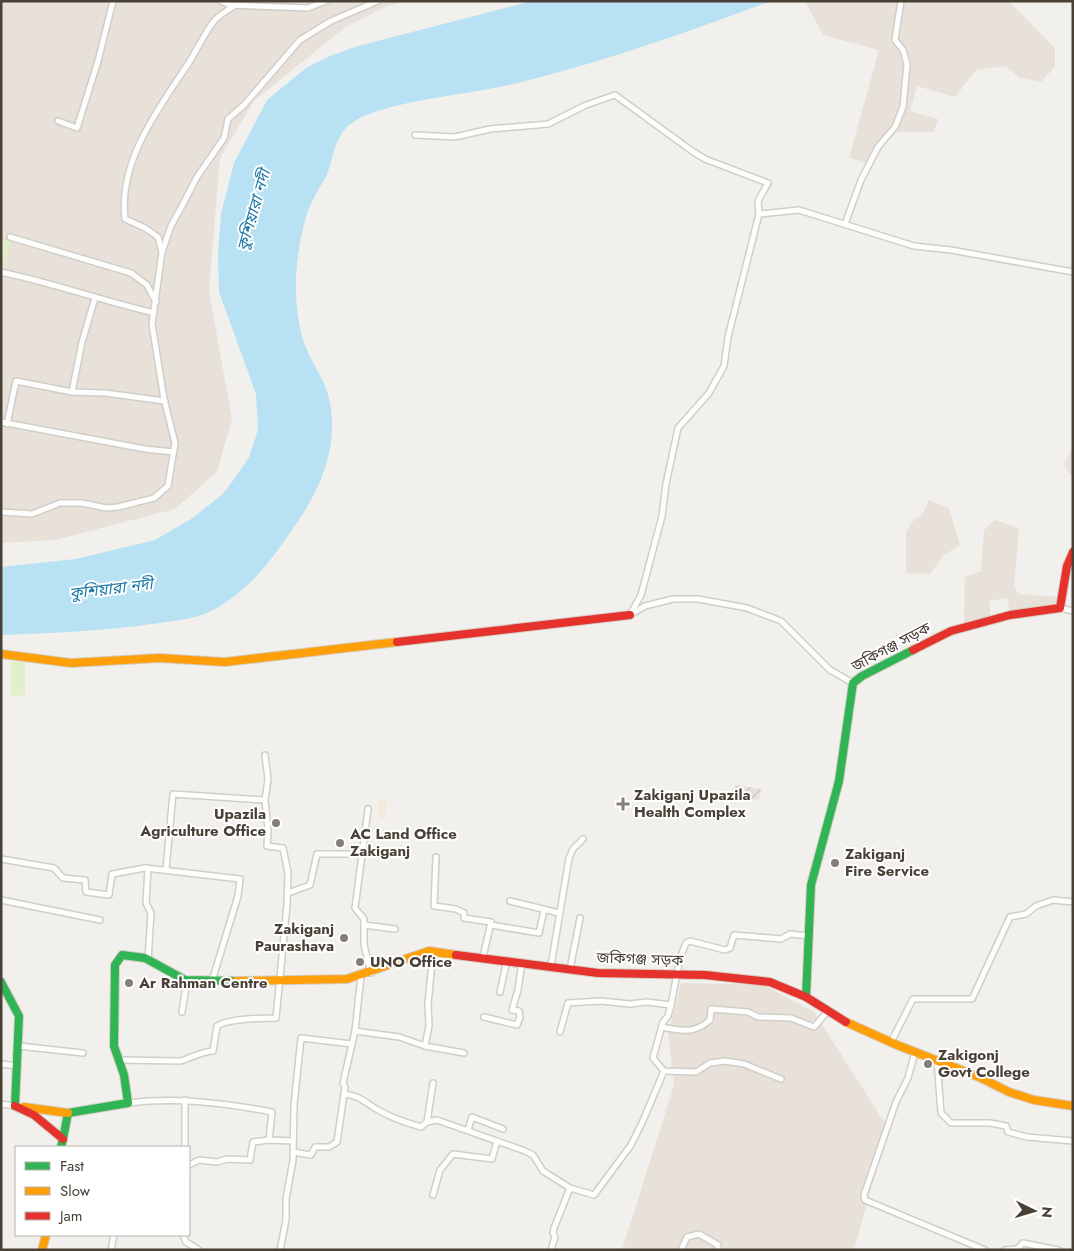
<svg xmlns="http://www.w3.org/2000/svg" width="1074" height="1251" viewBox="0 0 1074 1251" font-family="Jost,'Noto Sans Bengali',sans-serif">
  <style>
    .residential { fill: #e7e1d9 }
    .industrial { fill: url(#industrial-furrows) }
    .education { fill: #f1eadd }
    .park { fill: #e3efc9 }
    .water { fill: #b8e1f4 }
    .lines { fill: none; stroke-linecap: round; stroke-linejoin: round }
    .street-casing { stroke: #d0cec9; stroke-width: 8 }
    .fast-casing { stroke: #d4cec3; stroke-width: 10 }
    .slow-casing { stroke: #d4cec3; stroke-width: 10 }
    .jam-casing { stroke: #d4cec3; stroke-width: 10 }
    .street { stroke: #fdfdfc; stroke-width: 5 }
    .fast { stroke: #30b455; stroke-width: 8 }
    .slow { stroke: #ff9f0a; stroke-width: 8 }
    .jam { stroke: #e5322d; stroke-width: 8 }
    .poi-dot { fill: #857e76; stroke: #fff; stroke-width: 2 }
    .labels { text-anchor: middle; stroke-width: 4; stroke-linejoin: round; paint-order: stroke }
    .street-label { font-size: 15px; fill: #4a4136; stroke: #fff }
    .poi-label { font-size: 15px; font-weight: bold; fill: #4a4136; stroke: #fff; text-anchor: start }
    .water-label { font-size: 16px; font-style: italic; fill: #1f7aa8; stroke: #fff }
  </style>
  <defs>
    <pattern id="industrial-furrows" width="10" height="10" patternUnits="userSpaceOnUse" patternTransform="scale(1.25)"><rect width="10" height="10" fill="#e6e1dd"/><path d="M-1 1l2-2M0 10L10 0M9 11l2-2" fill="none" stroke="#c7c2be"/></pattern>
  </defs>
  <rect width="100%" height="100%" fill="#f2f0ec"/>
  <g class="residential">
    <path d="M 1,1 L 408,1 L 387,6 L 344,28 L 254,101 L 220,158 L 209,291 L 232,419 L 217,472 L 175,509 L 55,540 L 1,543 Z"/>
    <path d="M 805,1 L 1009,1 L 1055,48 L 1055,67 L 1041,82 L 1020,78 L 1006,66 L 976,70 L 955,97 L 917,86 L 910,111 L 938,119 L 934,132 L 894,132 L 867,163 L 849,158 L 879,50 L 823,35 Z"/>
    <path d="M 1073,448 L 1073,474 L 1070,474 L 1064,464 Z"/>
    <path d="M 929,500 L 949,508 L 960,545 L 943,556 L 930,574 L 906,573 L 906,532 L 913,521 L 923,514 Z"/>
    <path d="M 995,520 L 1019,528 L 1014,586 L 1019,594 L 1060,597 L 1057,605 L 1010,613 L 1007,598 L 989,601 L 991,619 L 964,623 L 965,577 L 981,571 L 984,530 Z"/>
    <path d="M 681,983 L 764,985 L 814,1012 L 888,1128 L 854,1250 L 622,1250 L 674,1085 L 668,1034 Z"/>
  </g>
  <path class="industrial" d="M 735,785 L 761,789 L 759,800 L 733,796 Z"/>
  <path class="education" d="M 378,799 L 387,799 L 386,819 L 379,819 Z"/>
  <g class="park">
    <path d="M 1,239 L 11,241 L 4,270 L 1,270 Z"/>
    <path d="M 11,660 L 25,663 L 25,696 L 10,695 Z"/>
  </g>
  <path class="water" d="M 532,1 L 771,1 C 688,32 604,62 518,83 C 489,90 459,94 429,99 C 407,103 359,112 345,129 C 334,142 333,159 327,174 C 320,188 310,202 306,217 C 295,255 292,298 302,336 C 308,360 326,378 330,403 C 338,446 322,486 298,521 C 274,557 250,591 211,611 C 194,620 170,621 152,624 C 102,631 52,633 1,635 L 1,567 L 76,559 L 155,540 L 191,519 L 223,494 L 237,475 L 249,457 L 258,430 L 256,394 L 219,292 L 218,254 L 221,214 L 234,163 L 267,100 L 306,68 L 330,56 L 358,46 Z"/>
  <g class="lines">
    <defs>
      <g id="street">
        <path d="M 221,1 L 230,5 L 308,8 L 326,1"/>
        <path d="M 58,121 L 77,128 L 98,61 L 113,1"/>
        <path d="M 415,135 L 455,137 L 490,129 L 548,124 L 586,105 L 615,95 L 692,151 L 705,159 L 768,183 L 758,201 L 759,214"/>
        <path d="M 845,224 L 861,180 L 878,147 L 895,127 L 903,107 L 907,64 L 903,50 L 895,40 L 901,1"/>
        <path d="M 10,237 L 131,273 L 147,285 L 156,302"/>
        <path d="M 162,252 L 171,226 L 183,204 L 197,177 L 224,138 L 228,119 L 244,105 L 300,40 L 331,21 L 378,1"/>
        <path d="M 1,272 C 53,283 103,301 154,313"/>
        <path d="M 72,392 L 105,393 L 165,401"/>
        <path d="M 1,422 L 145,449 L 173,452"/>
        <path d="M 7,424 L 16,381 L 72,392 L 82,342 L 95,298"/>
        <path d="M 1,512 L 32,514 L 60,503 L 82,503 L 106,508 L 118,507 L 154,498 L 168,486 L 175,443 L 164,399 L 152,324 L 162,252 L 158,237 L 145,228 L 125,219 C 118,162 158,109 188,64 C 197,50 204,34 214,21 C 219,15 229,10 235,5"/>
        <path d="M 1060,608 L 1073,611"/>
        <path d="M 631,614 L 645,606 L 673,599 L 698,599 L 747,608 L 781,621 L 830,670 L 853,683"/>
        <path d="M 630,615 L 641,595 L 662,516 L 666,484 L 678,428 L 709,393 L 724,366 L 728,337 L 759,214 L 799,210 L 914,246 L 951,250 L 1073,272"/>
        <path d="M 368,809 L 355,908 L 364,919 L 364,945 L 371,973"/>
        <path d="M 436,857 L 434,906 L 456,909 L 464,913 L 464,918 L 491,922 L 483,957"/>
        <path d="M 1,859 L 54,868 L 63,878 L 85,880 L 86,892 L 109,895 L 112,874 L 145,868 L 240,879 L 238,896 L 212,981"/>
        <path d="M 166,869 L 173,794 L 265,800 L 268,779 L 265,755"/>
        <path d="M 288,893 L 310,885 L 317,854 L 362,854"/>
        <path d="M 1,900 L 100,920"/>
        <path d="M 510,901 L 559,913"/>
        <path d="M 364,925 L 395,929"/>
        <path d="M 491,925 L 539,933 L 544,910"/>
        <path d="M 148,960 L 151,913 L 146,903 L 148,868"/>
        <path d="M 551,966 L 569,858 L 573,849 L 583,839"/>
        <path d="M 570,969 L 580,918"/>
        <path d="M 500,992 L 507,960"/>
        <path d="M 182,1012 L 187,980"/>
        <path d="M 484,1017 L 517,1025 L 520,1017 L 519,1011 L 512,1010 L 518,990 L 522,962"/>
        <path d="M 662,1027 C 681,1031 695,1034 710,1020 L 711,1009 L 748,1012 L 758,1017 L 791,1018 L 814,1027 L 828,1011"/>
        <path d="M 355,1031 L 399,1037 L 425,1046 L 464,1053"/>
        <path d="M 560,1032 L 568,1003 L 601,1001 L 630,1004 L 647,1002 L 671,1005"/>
        <path d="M 891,1042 L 913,999 L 972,999 L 1010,917 L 1026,914 L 1036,906 L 1053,900 L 1073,902"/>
        <path d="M 19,1046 L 83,1053"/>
        <path d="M 425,1046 L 429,1026 L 428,1004 L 433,952"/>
        <path d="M 915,1052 L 908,1078 L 896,1102 L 864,1195 L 865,1200 L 985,1250"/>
        <path d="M 119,1060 L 181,1061 C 193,1057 200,1052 213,1051 L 217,1026 C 228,1019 262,1018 276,1018 L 287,905 L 288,873 L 283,848 L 267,846 L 268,830 L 265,800"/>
        <path d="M 937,1060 L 941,1113 L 951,1123 L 990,1123 L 1006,1126 L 1008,1132 L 1027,1137 L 1073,1141"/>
        <path d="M 1,1064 L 18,1066"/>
        <path d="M 781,1079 L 744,1064 L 725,1061 L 710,1063 L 696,1072 L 664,1071 L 653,1058 L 663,1022 L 668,1016 L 671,1005 L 680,958 L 686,943 L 690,941 L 725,950 L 730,948 L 734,935 L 781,939 L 790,934 L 809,936"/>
        <path d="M 344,1094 C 363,1096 365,1104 380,1111 C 392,1118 407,1123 421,1127 L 427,1122 L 437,1120 L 525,1151 L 533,1155 L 543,1171 L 570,1188 L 554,1228 L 553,1233 L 555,1237 L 551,1250"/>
        <path d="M 128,1103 C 177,1097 224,1103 272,1112 L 269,1140"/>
        <path d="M 1,1104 L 15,1106"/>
        <path d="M 427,1122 L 433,1083"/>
        <path d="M 468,1130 L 472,1117 L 503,1129"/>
        <path d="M 185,1147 L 185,1100"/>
        <path d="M 293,1152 L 311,1155 L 315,1147 L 329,1147 L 337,1142 L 345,1087 L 343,1083 L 355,1031 L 361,976"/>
        <path d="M 189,1165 L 199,1160 L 217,1162 L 227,1159 L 250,1160 L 253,1142 L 269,1140 L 293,1141"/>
        <path d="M 570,1188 L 594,1195 L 631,1145 L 642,1123 L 664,1071"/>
        <path d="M 433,1195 L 440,1170 L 453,1154 L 492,1159 L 497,1141"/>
        <path d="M 183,1235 L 186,1242 L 199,1250"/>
        <path d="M 111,1250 L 114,1235"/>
        <path d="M 280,1250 L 286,1220 L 286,1199 L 293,1160 L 294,1105 L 301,1038 L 352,1044"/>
        <path d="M 681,1250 L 687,1237 L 699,1234 L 718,1245 L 718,1250"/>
        <path d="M 1005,1250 L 1017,1249 L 1023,1243 L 1058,1250"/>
      </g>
      <g id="fast">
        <path d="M 1,982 L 19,1016 L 15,1106"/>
        <path d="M 806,997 L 811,885 L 839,781 L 853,683 L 862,676 L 913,650"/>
        <path d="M 63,1139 L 68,1113 L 128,1103 L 124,1075 L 114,1046 L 115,965 L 122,955 L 145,958 L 185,980 L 236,981"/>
        <path d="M 61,1147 L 63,1139"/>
      </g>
      <g id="slow">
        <path d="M 1,654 L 71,663 L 159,658 L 225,662 L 397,642"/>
        <path d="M 236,981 L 347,979 L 429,951 L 456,955"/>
        <path d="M 846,1022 L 897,1045 L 979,1077 L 1009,1092 L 1034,1100 L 1073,1106"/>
        <path d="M 24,1107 L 68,1113"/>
        <path d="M 42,1250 L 46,1235"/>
      </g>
      <g id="jam">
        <path d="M 397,642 L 630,615"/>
        <path d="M 913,650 L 951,631 L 1010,615 L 1060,608 L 1067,566 L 1073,552"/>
        <path d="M 456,955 L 598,973 L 705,975 L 770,982 L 806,997 L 846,1022"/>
        <path d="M 15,1106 L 34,1115 L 63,1139"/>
      </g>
    </defs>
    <use href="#street" class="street-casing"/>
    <use href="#fast" class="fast-casing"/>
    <use href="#slow" class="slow-casing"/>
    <use href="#jam" class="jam-casing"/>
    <use href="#street" class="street"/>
    <use href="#fast" class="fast"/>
    <use href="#slow" class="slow"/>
    <use href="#jam" class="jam"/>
  </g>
  <g class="poi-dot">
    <path d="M620.5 796.5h5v5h5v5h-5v5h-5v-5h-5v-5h5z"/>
    <circle cx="276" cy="823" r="5"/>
    <circle cx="340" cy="843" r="5"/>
    <circle cx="835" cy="863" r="5"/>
    <circle cx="344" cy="938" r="5"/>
    <circle cx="360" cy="962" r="5"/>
    <circle cx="129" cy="983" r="5"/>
    <circle cx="928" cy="1064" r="5"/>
  </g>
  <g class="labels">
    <g class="street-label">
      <text transform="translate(891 647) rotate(-28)" y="5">জকিগঞ্জ সড়ক</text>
      <text transform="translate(640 959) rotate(2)" y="5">জকিগঞ্জ সড়ক</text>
    </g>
    <g class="poi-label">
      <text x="634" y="800">Zakiganj Upazila<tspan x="634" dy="17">Health Complex</tspan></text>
      <text x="266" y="819" text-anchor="end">Upazila<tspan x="266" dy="17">Agriculture Office</tspan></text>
      <text x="350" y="839">AC Land Office<tspan x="350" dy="17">Zakiganj</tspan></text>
      <text x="845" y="859">Zakiganj<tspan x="845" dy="17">Fire Service</tspan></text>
      <text x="334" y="934" text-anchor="end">Zakiganj<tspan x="334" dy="17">Paurashava</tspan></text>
      <text x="370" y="967">UNO Office</text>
      <text x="139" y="988">Ar Rahman Centre</text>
      <text x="938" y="1060">Zakigonj<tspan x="938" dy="17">Govt College</tspan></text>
    </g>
    <g class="water-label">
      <text transform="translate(253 210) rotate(-74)" y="6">কুশিয়ারা নদী</text>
      <text transform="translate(111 588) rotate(-7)" y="6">কুশিয়ারা নদী</text>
    </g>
  </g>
  <rect width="1074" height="1251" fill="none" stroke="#4a4136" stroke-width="5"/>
  <rect x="15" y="1146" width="175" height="90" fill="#ffffff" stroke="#b7b3af"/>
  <rect x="25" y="1162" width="25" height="8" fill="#30b455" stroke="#b7b3af"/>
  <text x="60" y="1171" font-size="15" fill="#4a4136">Fast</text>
  <rect x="25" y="1187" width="25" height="8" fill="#ff9f0a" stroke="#b7b3af"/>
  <text x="60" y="1196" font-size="15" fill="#4a4136">Slow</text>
  <rect x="25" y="1212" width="25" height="8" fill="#e5322d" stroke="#b7b3af"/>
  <text x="60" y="1221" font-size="15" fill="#4a4136">Jam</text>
  <g transform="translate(1034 1211) rotate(95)" stroke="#ffffff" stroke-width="4" paint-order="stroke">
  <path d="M0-4L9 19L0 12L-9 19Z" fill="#4a4136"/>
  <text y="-8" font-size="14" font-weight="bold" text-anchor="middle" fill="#4a4136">N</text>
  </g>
</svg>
